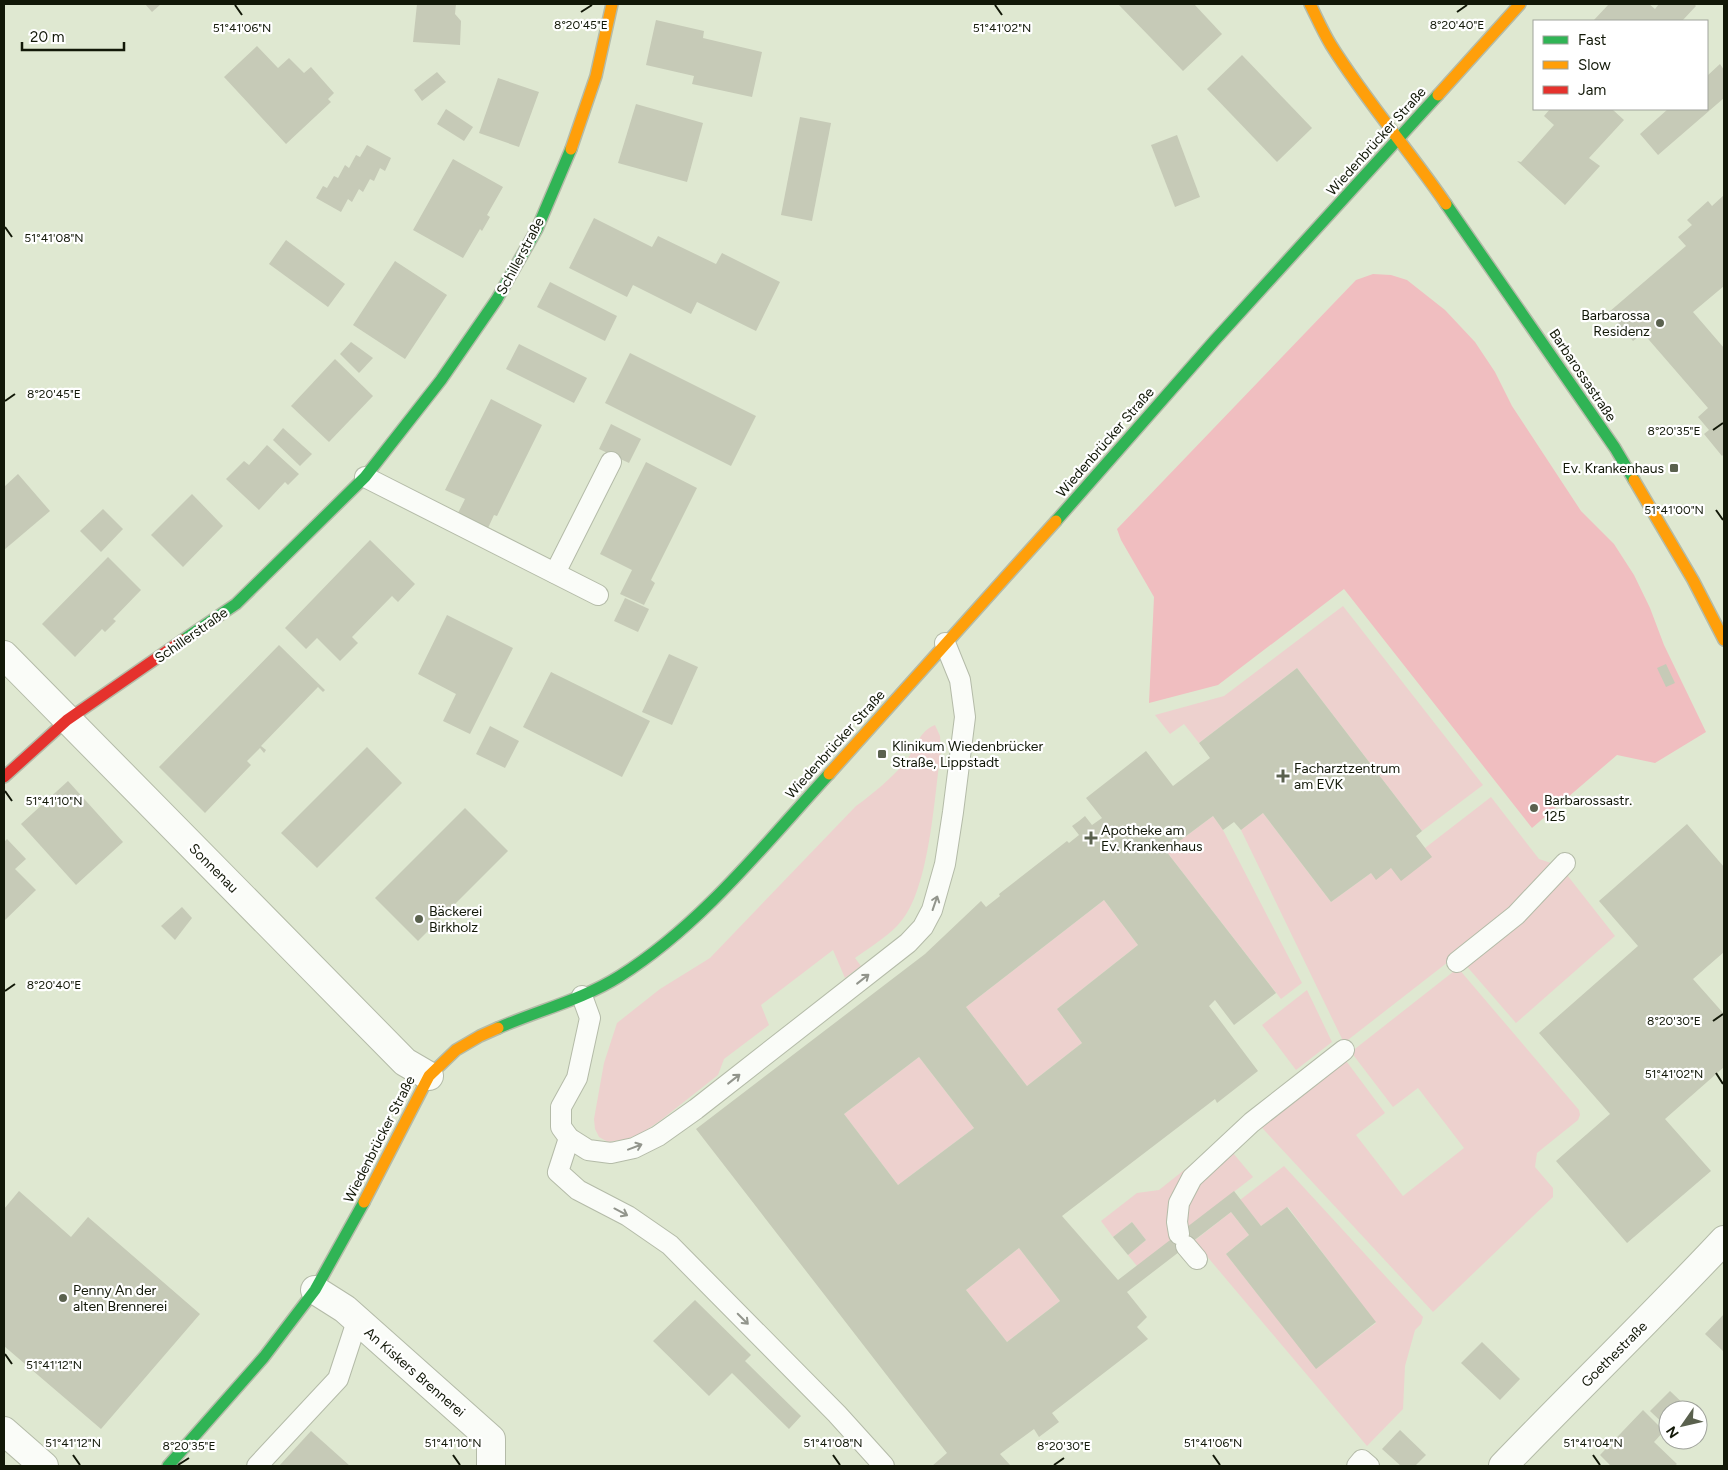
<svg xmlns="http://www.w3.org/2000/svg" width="1728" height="1470" viewBox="0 0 1728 1470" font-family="Figtree,sans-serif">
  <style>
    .green { fill: #edd1ce }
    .forest { fill: #f0bec0 }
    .building { fill: #c6cab7; fill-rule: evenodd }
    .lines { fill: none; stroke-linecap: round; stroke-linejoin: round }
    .lane-casing { stroke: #b4bba8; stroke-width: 22 }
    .street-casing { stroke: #b4bba8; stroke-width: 30 }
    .fast-casing { stroke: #b4bba8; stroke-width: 14 }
    .slow-casing { stroke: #b4bba8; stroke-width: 14 }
    .jam-casing { stroke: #b4bba8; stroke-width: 14 }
    .lane { stroke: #fafcf8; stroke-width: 20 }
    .street { stroke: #fafcf8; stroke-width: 28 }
    .fast { stroke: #30b455; stroke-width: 11 }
    .slow { stroke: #ff9f0a; stroke-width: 11 }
    .jam { stroke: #e5322d; stroke-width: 11 }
    .oneway { stroke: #92958c }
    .ticks { fill: none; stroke: #121808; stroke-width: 2 }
    .poi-dot { fill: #5a614e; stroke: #fff; stroke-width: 2 }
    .labels { text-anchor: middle; stroke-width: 4.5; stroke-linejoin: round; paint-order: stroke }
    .street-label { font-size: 14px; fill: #121808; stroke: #fff }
    .poi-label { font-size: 14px; fill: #121808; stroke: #fff; text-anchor: start }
    .ticks-label { font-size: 12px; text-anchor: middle; fill: #121808; stroke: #fff; stroke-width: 4.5; stroke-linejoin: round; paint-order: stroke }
  </style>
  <rect width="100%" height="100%" fill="#dfe8d1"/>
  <g class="green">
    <path d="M 1343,606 L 1483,785 L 1422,831 L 1297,668 L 1199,743 L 1184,724 L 1170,734 L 1155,715 L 1224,696 Z"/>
    <path d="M 935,725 L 940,736 L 941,750 C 934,796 930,894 897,926 C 885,938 869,948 855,958 L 861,966 L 845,978 L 833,950 L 761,1005 L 769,1025 L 724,1059 L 718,1075 L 661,1120 L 642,1133 L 627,1139 L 608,1142 L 599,1137 L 595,1129 L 594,1119 L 604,1063 L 617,1023 L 660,989 L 710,958 L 856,806 C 874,793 892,778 906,761 C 916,748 919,731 935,725 Z"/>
    <path d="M 1491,797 L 1539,859 L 1560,866 L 1615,936 L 1516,1023 L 1457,955 L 1344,1043 L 1241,830 L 1263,813 L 1331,902 L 1371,873 L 1376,879 L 1391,868 L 1401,880 L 1425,848 Z"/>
    <path d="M 1213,816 L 1223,830 L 1302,983 L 1281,999 L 1166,851 Z"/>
    <path d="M 1104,900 L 1138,945 L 1057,1009 L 1082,1043 L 1027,1086 L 966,1007 Z"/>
    <path d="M 1458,968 L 1579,1110 L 1580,1115 L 1578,1120 L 1537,1153 L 1535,1167 L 1553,1188 L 1553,1197 L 1433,1312 L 1252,1117 L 1338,1050 L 1385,1113 L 1356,1135 L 1403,1196 L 1464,1148 L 1418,1088 L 1393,1107 L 1351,1052 Z"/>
    <path d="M 1307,990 L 1332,1042 L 1296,1070 L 1262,1025 Z"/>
    <path d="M 919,1057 L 974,1128 L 898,1185 L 844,1114 Z"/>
    <path d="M 1233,1153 L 1253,1177 L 1187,1228 C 1181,1193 1210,1174 1233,1153 Z"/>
    <path d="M 1193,1163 L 1173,1201 L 1174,1238 L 1137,1266 L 1128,1255 L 1146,1240 L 1132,1222 L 1113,1237 L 1101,1221 L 1137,1193 L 1159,1190 Z"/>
    <path d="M 1284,1166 L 1423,1317 L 1421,1324 L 1415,1330 L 1405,1366 L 1403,1409 L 1367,1446 L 1194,1241 L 1231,1212 L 1249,1235 L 1226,1254 L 1316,1368 L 1376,1323 L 1288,1207 L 1261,1226 L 1240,1200 Z"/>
    <path d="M 1019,1248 L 1060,1301 L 1007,1342 L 966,1290 Z"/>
  </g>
  <path class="forest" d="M 1373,274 L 1391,275 L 1407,280 L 1445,310 L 1475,342 L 1495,372 L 1512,406 L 1581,511 L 1614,544 L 1634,575 L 1650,608 L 1664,645 L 1706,732 L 1655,763 L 1617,755 L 1532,828 L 1344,589 L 1218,685 L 1149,703 L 1154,597 L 1121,540 L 1117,529 L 1356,280 Z"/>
  <g class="building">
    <path d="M 145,4 L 161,4 L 152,12 Z"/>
    <path d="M 417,4 L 456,4 L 455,14 L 461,21 L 460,45 L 413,42 Z"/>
    <path d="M 1118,4 L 1194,4 L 1222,34 L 1183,71 Z"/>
    <path d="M 1609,4 L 1649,4 L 1655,9 L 1659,4 L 1694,4 L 1696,6 L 1682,21 L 1593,21 Z"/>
    <path d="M 656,20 L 704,31 L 703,38 L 762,52 L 752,97 L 692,84 L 694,76 L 646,65 Z"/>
    <path d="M 257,46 L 278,68 L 289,58 L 304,73 L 311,67 L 334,93 L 328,99 L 331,102 L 286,144 L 224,77 Z"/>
    <path d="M 1242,55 L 1312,128 L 1277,162 L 1207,89 Z"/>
    <path d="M 1720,64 L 1724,70 L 1724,98 L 1658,155 L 1640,134 L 1668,109 L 1707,109 L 1707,76 Z"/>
    <path d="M 437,72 L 446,82 L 422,101 L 414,90 Z"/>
    <path d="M 498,78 L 539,92 L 519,147 L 479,133 Z"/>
    <path d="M 636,104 L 703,123 L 687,182 L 618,163 Z"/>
    <path d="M 446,109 L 473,127 L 464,141 L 437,124 Z"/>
    <path d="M 1550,109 L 1615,109 L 1613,110 L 1624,120 L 1589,158 L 1600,166 L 1565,205 L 1517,161 L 1521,162 L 1554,125 L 1544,116 Z"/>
    <path d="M 800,117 L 831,123 L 812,221 L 781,215 Z"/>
    <path d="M 1177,135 L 1200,197 L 1175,207 L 1151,145 Z"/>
    <path d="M 367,145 L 391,158 L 385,171 L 380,168 L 374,181 L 370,179 L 363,192 L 359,189 L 352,202 L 348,199 L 341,212 L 316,198 L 323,186 L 327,188 L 334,176 L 338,178 L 345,165 L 349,168 L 356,155 L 360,157 Z"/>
    <path d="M 453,159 L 503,187 L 487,215 L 490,217 L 482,231 L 480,229 L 463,258 L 413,230 Z"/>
    <path d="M 1724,195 L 1724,286 L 1693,312 L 1724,348 L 1724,454 L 1722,456 L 1704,434 L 1709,430 L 1698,417 L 1708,408 L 1643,333 L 1633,341 L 1609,312 L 1686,246 L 1678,237 L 1692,225 L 1687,220 L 1708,201 L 1712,206 Z"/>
    <path d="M 594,218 L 652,247 L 658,236 L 716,264 L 722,253 L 780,282 L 756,331 L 697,302 L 691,314 L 633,285 L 627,297 L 569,268 Z"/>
    <path d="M 286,240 L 345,284 L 328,307 L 269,264 Z"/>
    <path d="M 395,261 L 447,295 L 405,359 L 353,325 Z"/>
    <path d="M 550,282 L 617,316 L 605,341 L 537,307 Z"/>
    <path d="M 351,342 L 373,358 L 359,373 L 340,354 Z"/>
    <path d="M 519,344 L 587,378 L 574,403 L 506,369 Z"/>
    <path d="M 630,353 L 756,416 L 731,466 L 605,403 Z"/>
    <path d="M 335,359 L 373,396 L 329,442 L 291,406 Z"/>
    <path d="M 491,399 L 542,425 L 497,516 L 494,515 L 488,528 L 458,513 L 465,499 L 445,490 Z"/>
    <path d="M 611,424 L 641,439 L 629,463 L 599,449 Z"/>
    <path d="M 283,428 L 312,454 L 300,466 L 273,440 Z"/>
    <path d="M 267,445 L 299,474 L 288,485 L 285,482 L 259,510 L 226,479 L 244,461 L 249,465 Z"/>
    <path d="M 646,462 L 697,488 L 651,580 L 655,583 L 644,605 L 620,594 L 632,570 L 600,554 Z"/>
    <path d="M 18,474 L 50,511 L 4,550 L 4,487 Z"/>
    <path d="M 192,494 L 223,526 L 183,567 L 151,535 Z"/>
    <path d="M 103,509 L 123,529 L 101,552 L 80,531 Z"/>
    <path d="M 370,540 L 415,584 L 398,602 L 392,596 L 352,637 L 358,643 L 340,661 L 317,638 L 306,649 L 285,628 Z"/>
    <path d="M 108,557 L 141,590 L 113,619 L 116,621 L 105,632 L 102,629 L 75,657 L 42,624 Z"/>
    <path d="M 625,598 L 649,609 L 638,632 L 614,621 Z"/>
    <path d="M 447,615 L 513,648 L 470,734 L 443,721 L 456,694 L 418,674 Z"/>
    <path d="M 279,645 L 325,690 L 323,692 L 318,687 L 261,746 L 266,750 L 264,753 L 260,748 L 247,761 L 251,765 L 205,813 L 159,767 Z"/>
    <path d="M 669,654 L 698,667 L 672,725 L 642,712 Z"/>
    <path d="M 1666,664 L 1675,683 L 1666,687 L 1657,668 Z"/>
    <path d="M 1297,668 L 1422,831 L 1416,836 L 1432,857 L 1401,881 L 1391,868 L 1376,880 L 1371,873 L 1331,902 L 1263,813 L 1241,830 L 1234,822 L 1223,830 L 1213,816 L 1166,851 L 1276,993 L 1234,1025 L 1215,1000 L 1209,1006 L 1258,1071 L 1217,1103 L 1215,1099 L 1062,1216 L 1118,1280 L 1234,1191 L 1261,1226 L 1287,1207 L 1376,1322 L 1316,1369 L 1226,1254 L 1249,1235 L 1231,1212 L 1127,1292 L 1147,1317 L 1137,1327 L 1148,1339 L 1052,1413 L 1059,1422 L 1039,1437 L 1034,1429 L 1000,1454 L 1011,1466 L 932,1466 L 947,1453 L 696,1129 L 925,954 L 981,901 L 986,907 L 1000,896 L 999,894 L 1067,841 L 1069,843 L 1079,835 L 1072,826 L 1079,821 L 1085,816 L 1092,825 L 1102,818 L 1086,798 L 1127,766 L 1146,751 L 1173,786 L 1210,758 L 1199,743 ZM 1104,900 L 1138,945 L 1057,1009 L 1082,1043 L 1027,1086 L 966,1007 ZM 919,1057 L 974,1128 L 898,1185 L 844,1114 ZM 1019,1248 L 1060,1301 L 1007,1342 L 966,1290 Z"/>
    <path d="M 551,672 L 650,721 L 622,777 L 523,727 Z"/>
    <path d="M 490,726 L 519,741 L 505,768 L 476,754 Z"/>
    <path d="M 367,747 L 402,783 L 317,868 L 281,833 Z"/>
    <path d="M 68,781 L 123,842 L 76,885 L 21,824 Z"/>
    <path d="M 1535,802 L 1540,808 L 1532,814 L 1528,808 Z"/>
    <path d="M 465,808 L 508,851 L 418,941 L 375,898 Z"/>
    <path d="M 1687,824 L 1724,867 L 1724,952 L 1693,979 L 1724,1014 L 1724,1067 L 1665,1119 L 1711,1171 L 1627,1243 L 1556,1161 L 1610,1114 L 1539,1033 L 1638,946 L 1599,901 Z"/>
    <path d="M 7,839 L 26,859 L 15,869 L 36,890 L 4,921 L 4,842 Z"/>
    <path d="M 182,907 L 192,918 L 175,940 L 161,926 Z"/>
    <path d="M 19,1191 L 71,1237 L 88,1217 L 200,1314 L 101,1429 L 4,1346 L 4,1209 Z"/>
    <path d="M 1132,1222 L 1146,1240 L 1128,1255 L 1113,1237 Z"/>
    <path d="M 695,1300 L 751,1355 L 745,1361 L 801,1416 L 789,1429 L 732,1373 L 709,1396 L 653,1341 Z"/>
    <path d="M 1724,1314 L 1724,1352 L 1705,1334 Z"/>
    <path d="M 1482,1342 L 1520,1379 L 1500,1400 L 1461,1363 Z"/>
    <path d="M 1670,1391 L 1690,1410 L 1668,1410 L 1668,1428 L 1650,1411 Z"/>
    <path d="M 1643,1410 L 1664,1431 L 1654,1442 L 1677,1464 L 1674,1466 L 1611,1466 L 1600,1455 Z"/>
    <path d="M 1400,1430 L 1426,1455 L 1415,1466 L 1401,1466 L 1382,1449 Z"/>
    <path d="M 311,1431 L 350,1466 L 279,1466 Z"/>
  </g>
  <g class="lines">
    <defs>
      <g id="lane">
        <path d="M 365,477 L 598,595"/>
        <path d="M 555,573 L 611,462"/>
        <path d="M 1457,962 L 1516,915 L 1565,863"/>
        <path d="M 582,996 L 590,1018 L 577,1078 L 561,1107 L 561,1127 L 569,1138 L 588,1150 L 611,1153 L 634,1148 L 658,1136 L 696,1109 L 908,943 L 923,927 L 932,910 L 945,864 L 953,812 L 965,717 L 960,680 L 945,643"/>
        <path d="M 569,1138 L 558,1172 L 578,1190 L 628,1216 L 670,1245 L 837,1414 L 884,1466"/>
        <path d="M 1179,1234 L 1177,1222 L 1179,1203 L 1192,1178 L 1252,1122 L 1344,1050"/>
        <path d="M 1186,1246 L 1197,1259"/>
        <path d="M 257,1466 L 338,1379 L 357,1321"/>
        <path d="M 1357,1466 L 1362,1460 L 1369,1466"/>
      </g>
      <g id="street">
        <path d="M 4,655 L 405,1062 L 429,1076"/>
        <path d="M 315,1290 L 345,1309 L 491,1439 L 491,1466"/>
        <path d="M 4,1431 L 44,1466"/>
        <path d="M 1503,1466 C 1576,1390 1652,1317 1724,1240"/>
      </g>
      <g id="fast">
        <path d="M 1446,204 L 1615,448 L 1634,480"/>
        <path d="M 1056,521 L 1215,340 L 1438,95"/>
        <path d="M 183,640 L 236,604 L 365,477 L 441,380 L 497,299 L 537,229 L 571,149"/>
        <path d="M 498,1028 C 539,1010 582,1000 620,976 C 701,925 765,844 829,774"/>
        <path d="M 168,1466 L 264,1357 L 315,1290 L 364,1202"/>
      </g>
      <g id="slow">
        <path d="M 1310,4 C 1317,18 1323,32 1331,45 C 1366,101 1409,150 1446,204"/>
        <path d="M 1438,95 L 1520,4"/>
        <path d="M 571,149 L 596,76 L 612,4"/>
        <path d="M 1634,480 L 1693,580 L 1724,640"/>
        <path d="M 829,774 L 1056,521"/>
        <path d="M 364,1202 L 429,1076 L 456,1050 L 480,1036 L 498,1028"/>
      </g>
      <path id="jam" d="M 4,777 L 67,720 L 183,640"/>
    </defs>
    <use href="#lane" class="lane-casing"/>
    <use href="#street" class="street-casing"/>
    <use href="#fast" class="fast-casing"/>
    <use href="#slow" class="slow-casing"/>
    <use href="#jam" class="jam-casing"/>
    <use href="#lane" class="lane"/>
    <use href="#street" class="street"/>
    <use href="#fast" class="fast"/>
    <use href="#slow" class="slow"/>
    <use href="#jam" class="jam"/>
  </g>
  <defs><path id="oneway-shaft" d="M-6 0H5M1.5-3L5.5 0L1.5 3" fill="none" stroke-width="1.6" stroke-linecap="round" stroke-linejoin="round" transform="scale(1.25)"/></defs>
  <g class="oneway">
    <use href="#oneway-shaft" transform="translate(935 903) rotate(-71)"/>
    <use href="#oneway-shaft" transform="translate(863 979) rotate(-38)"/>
    <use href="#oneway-shaft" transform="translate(734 1079) rotate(-38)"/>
    <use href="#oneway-shaft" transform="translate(635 1147) rotate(-21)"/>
    <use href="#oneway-shaft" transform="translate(621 1212) rotate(28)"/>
    <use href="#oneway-shaft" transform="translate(743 1319) rotate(45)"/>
  </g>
  <path class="ticks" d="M 235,5 L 242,15M 995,5 L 1002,15M 581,12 L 592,5M 1457,12 L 1467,5M 5,227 L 12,237M 5,401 L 15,394M 1713,430 L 1723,423M 1716,510 L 1723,520M 5,791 L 12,801M 5,991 L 15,984M 1713,1021 L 1723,1014M 1716,1073 L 1723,1084M 5,1354 L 12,1364M 73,1455 L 80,1465M 453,1455 L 460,1465M 833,1455 L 840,1465M 1213,1455 L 1220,1465M 1593,1455 L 1600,1465M 178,1465 L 189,1458M 1054,1465 L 1064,1458"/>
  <g class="poi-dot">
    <circle cx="1660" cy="323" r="5"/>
    <rect x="1669" y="463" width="10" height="10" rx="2.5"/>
    <rect x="877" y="749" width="10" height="10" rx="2.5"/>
    <path d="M1280.5 768.5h5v5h5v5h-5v5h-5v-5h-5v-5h5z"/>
    <circle cx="1534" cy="808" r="5"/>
    <path d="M1088.5 830.5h5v5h5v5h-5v5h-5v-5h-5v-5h5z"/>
    <circle cx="419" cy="919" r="5"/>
    <circle cx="63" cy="1298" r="5"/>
  </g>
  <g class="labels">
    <g class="street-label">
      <text transform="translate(1376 141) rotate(-48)" y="5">Wiedenbrücker Straße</text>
      <text transform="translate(520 256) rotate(-62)" y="5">Schillerstraße</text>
      <text transform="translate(1583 375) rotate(56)" y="5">Barbarossastraße</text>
      <text transform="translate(1105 442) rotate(-49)" y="5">Wiedenbrücker Straße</text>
      <text transform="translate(191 635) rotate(-35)" y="5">Schillerstraße</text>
      <text transform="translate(835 744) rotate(-48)" y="5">Wiedenbrücker Straße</text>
      <text transform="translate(214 868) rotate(45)" y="5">Sonnenau</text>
      <text transform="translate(379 1139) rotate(-63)" y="5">Wiedenbrücker Straße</text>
      <text transform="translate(1614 1354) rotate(-45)" y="5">Goethestraße</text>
      <text transform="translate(415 1372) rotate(41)" y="5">An Kiskers Brennerei</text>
    </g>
    <g class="poi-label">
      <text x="1650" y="320" text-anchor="end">Barbarossa<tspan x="1650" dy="16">Residenz</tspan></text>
      <text x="1664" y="473" text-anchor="end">Ev. Krankenhaus</text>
      <text x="892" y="751">Klinikum Wiedenbrücker<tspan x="892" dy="16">Straße, Lippstadt</tspan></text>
      <text x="1294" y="773">Facharztzentrum<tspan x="1294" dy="16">am EVK</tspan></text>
      <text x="1544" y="805">Barbarossastr.<tspan x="1544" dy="16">125</tspan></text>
      <text x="1101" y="835">Apotheke am<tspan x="1101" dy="16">Ev. Krankenhaus</tspan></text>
      <text x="429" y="916">Bäckerei<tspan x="429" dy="16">Birkholz</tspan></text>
      <text x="73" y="1295">Penny An der<tspan x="73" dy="16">alten Brennerei</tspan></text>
    </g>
  </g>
  <g class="ticks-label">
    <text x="581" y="29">8°20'45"E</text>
    <text x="1457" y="29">8°20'40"E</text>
    <text x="242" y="32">51°41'06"N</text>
    <text x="1002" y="32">51°41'02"N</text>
    <text x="54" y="242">51°41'08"N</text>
    <text x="54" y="398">8°20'45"E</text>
    <text x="1674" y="435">8°20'35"E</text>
    <text x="1674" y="514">51°41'00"N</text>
    <text x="54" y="805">51°41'10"N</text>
    <text x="54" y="989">8°20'40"E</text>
    <text x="1674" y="1025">8°20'30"E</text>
    <text x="1674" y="1078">51°41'02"N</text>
    <text x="54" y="1369">51°41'12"N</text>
    <text x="73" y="1447">51°41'12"N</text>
    <text x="453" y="1447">51°41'10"N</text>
    <text x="833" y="1447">51°41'08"N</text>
    <text x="1213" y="1447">51°41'06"N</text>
    <text x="1593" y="1447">51°41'04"N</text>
    <text x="189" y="1450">8°20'35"E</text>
    <text x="1064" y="1450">8°20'30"E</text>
  </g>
  <rect width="1728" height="1470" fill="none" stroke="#121808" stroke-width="10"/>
  <rect x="1533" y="20" width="175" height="90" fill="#ffffff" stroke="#a0a39c"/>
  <rect x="1543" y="36" width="25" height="8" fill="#30b455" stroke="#a0a39c"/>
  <text x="1578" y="45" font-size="15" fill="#121808">Fast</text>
  <rect x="1543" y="61" width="25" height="8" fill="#ff9f0a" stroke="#a0a39c"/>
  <text x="1578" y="70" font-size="15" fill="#121808">Slow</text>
  <rect x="1543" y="86" width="25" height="8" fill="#e5322d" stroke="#a0a39c"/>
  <text x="1578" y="95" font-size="15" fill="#121808">Jam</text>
  <g transform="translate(1683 1425) rotate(236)"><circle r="24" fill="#ffffff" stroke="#a0a39c"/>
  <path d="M0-4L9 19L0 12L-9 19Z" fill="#5a614e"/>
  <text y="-8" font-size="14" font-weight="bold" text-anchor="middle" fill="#121808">N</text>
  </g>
  <path d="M22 42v8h102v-8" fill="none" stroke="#121808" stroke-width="2.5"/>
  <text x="30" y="42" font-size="15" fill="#121808" stroke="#ffffff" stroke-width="4" paint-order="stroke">20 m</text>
</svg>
